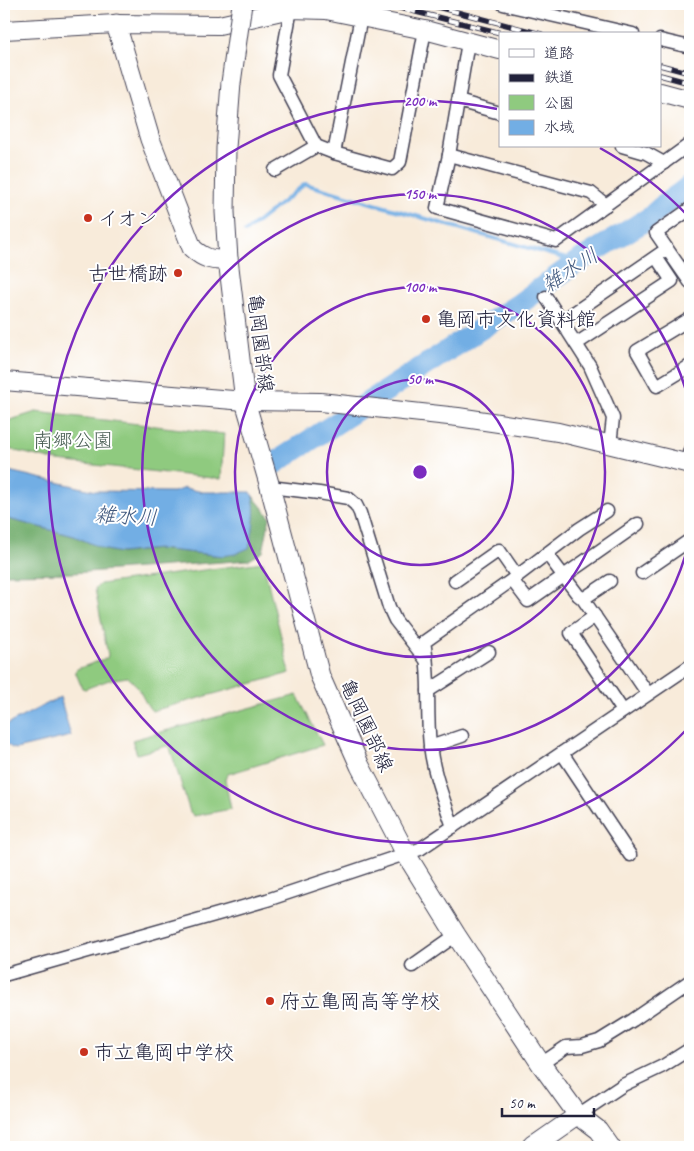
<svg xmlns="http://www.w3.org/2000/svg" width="694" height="1151" viewBox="0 0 694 1151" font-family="Caveat,'Klee One',sans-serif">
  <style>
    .green { fill: #8fca7f; stroke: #58765d }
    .forest { fill: #73ae6e; stroke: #4a6854 }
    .water { fill: #72aee4; stroke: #4a6890 }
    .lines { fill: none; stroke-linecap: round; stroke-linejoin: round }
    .stream { stroke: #72aee4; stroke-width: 4 }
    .river { stroke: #72aee4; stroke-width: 22 }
    .street-casing { stroke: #424053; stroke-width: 15 }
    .secondary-casing { stroke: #424053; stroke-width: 20 }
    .primary-casing { stroke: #424053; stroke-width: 21 }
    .street { stroke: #fff; stroke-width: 12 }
    .secondary { stroke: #fff; stroke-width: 18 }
    .primary { stroke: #fff; stroke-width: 19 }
    .rail-casing { stroke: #22223b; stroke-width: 5.5 }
    .rail { stroke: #fff; stroke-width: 4; stroke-dasharray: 11; stroke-linecap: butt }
    .primary-bridge-casing { stroke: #424053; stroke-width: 21; stroke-linecap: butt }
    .primary-bridge { stroke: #fff; stroke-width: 19 }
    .ring { fill: none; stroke: #7b2cbf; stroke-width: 2.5 }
    .poi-dot { fill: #c8321e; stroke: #fff; stroke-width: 2 }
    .labels { text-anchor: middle; stroke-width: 4; stroke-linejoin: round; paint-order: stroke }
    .poi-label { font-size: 20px; fill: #22223b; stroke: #fff; text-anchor: start }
    .street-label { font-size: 20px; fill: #22223b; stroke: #fff }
    .park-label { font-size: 20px; fill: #485d53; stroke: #fff }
    .water-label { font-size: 21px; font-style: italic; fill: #425a7f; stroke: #fff }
    .centre { fill: #7b2cbf; stroke: #fff; stroke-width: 2.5 }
    .ring-label { font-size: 15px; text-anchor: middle; font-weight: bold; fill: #7b2cbf; stroke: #fff; stroke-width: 4; stroke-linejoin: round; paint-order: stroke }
  </style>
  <rect width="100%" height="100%" fill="#fff"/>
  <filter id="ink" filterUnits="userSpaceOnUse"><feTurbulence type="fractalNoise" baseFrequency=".02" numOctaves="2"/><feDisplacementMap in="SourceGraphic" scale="10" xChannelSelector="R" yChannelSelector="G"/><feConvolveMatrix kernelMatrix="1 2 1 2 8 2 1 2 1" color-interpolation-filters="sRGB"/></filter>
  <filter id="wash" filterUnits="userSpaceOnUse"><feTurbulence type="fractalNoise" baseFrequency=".0096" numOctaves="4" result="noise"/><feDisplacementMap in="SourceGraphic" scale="20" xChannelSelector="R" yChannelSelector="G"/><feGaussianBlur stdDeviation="1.12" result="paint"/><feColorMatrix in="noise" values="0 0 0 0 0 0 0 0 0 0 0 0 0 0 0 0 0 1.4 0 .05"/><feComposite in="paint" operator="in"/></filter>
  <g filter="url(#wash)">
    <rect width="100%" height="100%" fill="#f8ebda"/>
    <g class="green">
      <path d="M 36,412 L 224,434 L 221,479 L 58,461 L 4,448 L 4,422 Z"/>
      <path d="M 263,562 L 290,673 L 152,711 C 141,699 141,686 127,677 L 109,680 L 85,689 L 82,688 L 75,671 L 77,669 L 107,658 L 108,655 L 95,589 L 100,584 Z"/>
      <path d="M 297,695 L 323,745 L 228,774 L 225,779 L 231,809 L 194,816 L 190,812 L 170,748 L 167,746 L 137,754 L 132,740 Z"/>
    </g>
    <path class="forest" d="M 253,496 L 270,517 L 263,552 L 249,560 L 73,573 L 4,574 L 4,518 L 74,536 L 106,550 L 121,553 L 158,549 L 223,556 L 253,526 Z"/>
    <g class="water">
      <path d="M 4,470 L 96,491 L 174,492 L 184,488 L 203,492 L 251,492 C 258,505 253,534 249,548 L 235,554 L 223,556 L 158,549 L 121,553 L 106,550 L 74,536 L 4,518 Z"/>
      <path d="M 60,697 L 71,736 L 16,749 C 4,747 4,736 4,726 Z"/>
    </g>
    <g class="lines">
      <path class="stream" d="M 245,232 L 305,184 L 577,262"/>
      <path class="river" d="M 272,465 L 519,304 L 577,262 L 651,217 C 662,204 678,196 690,185"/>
    </g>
  </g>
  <g filter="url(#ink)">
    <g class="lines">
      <defs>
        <g id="street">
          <path d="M 503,4 L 633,34"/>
          <path d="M 291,9 L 279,75 L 316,146"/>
          <path d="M 660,40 L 690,47"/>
          <path d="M 468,42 L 449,155 L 437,208 L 556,241 L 690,144"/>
          <path d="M 458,101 L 500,113"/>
          <path d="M 622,146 L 646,153 L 664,163"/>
          <path d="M 334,153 L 361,17"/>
          <path d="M 449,155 L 591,193 L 606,205"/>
          <path d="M 275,170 L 316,146 L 334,153 L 392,169 L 400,162 L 425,30"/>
          <path d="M 690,209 L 656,233 L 690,282"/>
          <path d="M 546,297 L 590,366 L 613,418 L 610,445"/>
          <path d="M 690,319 L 637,351 L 657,386 L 690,366"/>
          <path d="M 562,321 L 667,249"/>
          <path d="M 576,344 L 672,281 L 656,257"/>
          <path d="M 687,463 L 690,450"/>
          <path d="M 270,487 L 319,493 L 348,498 L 356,505 L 360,513 L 389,607 L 395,620 L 426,660"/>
          <path d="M 547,554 L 578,595 L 583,599 L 648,694"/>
          <path d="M 642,573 L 690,540"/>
          <path d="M 512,580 L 528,601 L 638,524"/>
          <path d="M 455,581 L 499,550 L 517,576"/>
          <path d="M 583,599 L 610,581"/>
          <path d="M 595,616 L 571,633 L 623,711"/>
          <path d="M 428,691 L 489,652"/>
          <path d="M 430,747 L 462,736"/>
          <path d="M 562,753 L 630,855"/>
          <path d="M 453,827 C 444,800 433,773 430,745 C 426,711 431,676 424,642 L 512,580 L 579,529 L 607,511"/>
          <path d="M 412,966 L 456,935"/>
          <path d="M 4,975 L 267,900 L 420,849 L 690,666"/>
          <path d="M 541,1064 L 566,1047 L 582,1046 L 599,1041 L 633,1020 L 690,981"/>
          <path d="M 578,1115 L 623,1085 L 663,1066 L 690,1049"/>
        </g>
        <g id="secondary">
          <path d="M 4,30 L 116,24 L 219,25 L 291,9 L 326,10 L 425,30 L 500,50"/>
          <path d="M 660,92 L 690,100"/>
          <path d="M 4,381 L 245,401 L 320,402 L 458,417 L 558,432 L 690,464"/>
          <path d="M 532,1147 L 578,1115"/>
        </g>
        <g id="primary">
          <path d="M 116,24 L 150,139 L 192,248 C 203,258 213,262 228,259"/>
          <path d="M 231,83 L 226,148 L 225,212 L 228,259 L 245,401 L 270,487 L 320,676 L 360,766 L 406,854 L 456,935 L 541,1064 L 578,1115 L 598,1130 L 610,1147"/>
        </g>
      </defs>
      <use href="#street" class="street-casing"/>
      <use href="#secondary" class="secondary-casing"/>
      <use href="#primary" class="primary-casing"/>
      <use href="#street" class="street"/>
      <use href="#secondary" class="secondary"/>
      <use href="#primary" class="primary"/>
      <defs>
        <g id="rail">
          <path d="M 384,4 L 505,34"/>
          <path d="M 426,4 L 541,34"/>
          <path d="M 660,65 L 690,73"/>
          <path d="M 660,75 L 690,83"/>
        </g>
      </defs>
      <use href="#rail" class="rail-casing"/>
      <use href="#rail" class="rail"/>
      <defs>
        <path id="primary-bridge" d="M 231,83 L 242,4"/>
      </defs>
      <use href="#primary-bridge" class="primary-bridge-casing"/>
      <use href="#primary-bridge" class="primary-bridge"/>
    </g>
  </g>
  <g class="ring">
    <circle cx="420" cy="472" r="93"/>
    <circle cx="420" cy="472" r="185"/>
    <path d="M690 539A278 278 0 1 1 690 405"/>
    <path d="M689 727A371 371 0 1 1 497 109M600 148A371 371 0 0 1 689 217"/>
  </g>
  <g class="poi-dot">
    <circle cx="88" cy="218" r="5"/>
    <circle cx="178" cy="273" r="5"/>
    <circle cx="426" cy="319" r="5"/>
    <circle cx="270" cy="1001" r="5"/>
    <circle cx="84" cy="1052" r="5"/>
  </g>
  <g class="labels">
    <g class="poi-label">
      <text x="98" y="225">イオン</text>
      <text x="168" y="280" text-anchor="end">古世橋跡</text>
      <text x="436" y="326">亀岡市文化資料館</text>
      <text x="280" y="1008">府立亀岡高等学校</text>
      <text x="94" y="1059">市立亀岡中学校</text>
    </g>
    <g class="street-label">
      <text transform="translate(261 343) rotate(83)" y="7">亀岡園部線</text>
      <text transform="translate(367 725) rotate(65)" y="7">亀岡園部線</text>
    </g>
    <g class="park-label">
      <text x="73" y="447">南郷公園</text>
    </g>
    <g class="water-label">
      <text transform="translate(570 270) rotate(-33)" y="7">雑水川</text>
      <text transform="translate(126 516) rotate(3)" y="7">雑水川</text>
    </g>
  </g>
  <circle cx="420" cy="472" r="8" class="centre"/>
  <g class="ring-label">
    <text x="420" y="106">200 m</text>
    <text x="420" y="199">150 m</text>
    <text x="420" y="292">100 m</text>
    <text x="420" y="384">50 m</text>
  </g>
  <rect width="694" height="1151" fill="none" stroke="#fff" stroke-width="20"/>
  <rect x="499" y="32" width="162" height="115" fill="#ffffff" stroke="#a7a7b1"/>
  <rect x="509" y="49" width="25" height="8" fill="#ffffff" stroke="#a7a7b1"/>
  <text x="544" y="58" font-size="15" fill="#22223b">道路</text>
  <rect x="509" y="74" width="25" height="8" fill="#22223b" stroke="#a7a7b1"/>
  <text x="544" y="82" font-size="15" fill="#22223b">鉄道</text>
  <rect x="509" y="95" width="25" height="15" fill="#8fca7f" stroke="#a7a7b1"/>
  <text x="544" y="108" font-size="15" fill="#22223b">公園</text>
  <rect x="509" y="120" width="25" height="15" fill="#72aee4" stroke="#a7a7b1"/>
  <text x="544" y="132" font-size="15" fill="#22223b">水域</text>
  <path d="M502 1108v8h92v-8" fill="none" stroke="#22223b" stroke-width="2.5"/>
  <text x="509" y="1108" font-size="15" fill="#22223b" stroke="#ffffff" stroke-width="4" paint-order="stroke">50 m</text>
</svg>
